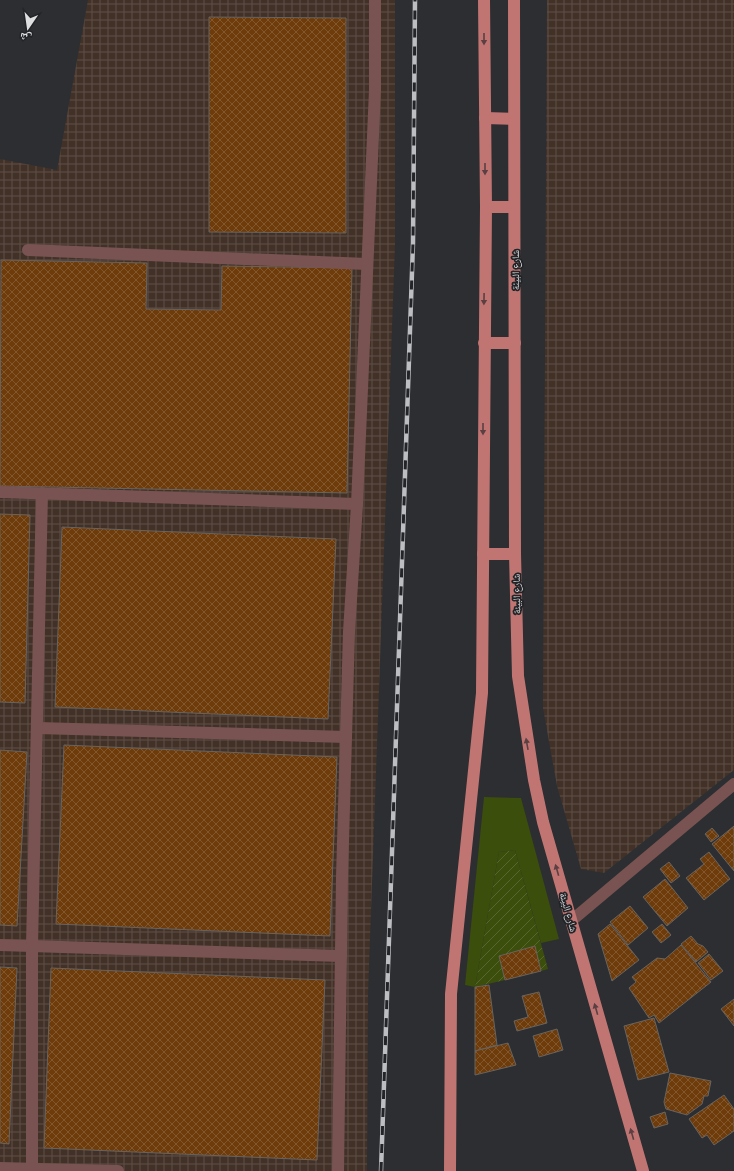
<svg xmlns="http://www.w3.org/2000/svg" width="734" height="1171" viewBox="0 0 734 1171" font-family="'Libre Baskerville','Noto Naskh Arabic',serif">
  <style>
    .industrial { fill: url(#industrial-grid) }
    .grass { fill: #3b4e0c }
    .garden { fill: url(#garden-furrows) }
    .building { fill: url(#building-cross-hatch); stroke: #676461 }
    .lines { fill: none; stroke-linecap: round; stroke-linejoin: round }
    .minor { stroke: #795351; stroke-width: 12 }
    .major { stroke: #c17573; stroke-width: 12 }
    .rail-casing { stroke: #bdbec1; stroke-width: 4.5 }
    .rail { stroke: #222427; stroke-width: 3; stroke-dasharray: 9; stroke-linecap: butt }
    .oneway { fill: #5a4042 }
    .labels { text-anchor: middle; stroke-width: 3.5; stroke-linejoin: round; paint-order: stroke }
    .street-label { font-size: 10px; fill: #dedfe1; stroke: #222427 }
  </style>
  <defs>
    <pattern id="industrial-grid" width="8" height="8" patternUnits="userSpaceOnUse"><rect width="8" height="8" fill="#423127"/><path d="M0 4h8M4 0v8" fill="none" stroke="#5d4e46"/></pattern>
    <pattern id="garden-furrows" width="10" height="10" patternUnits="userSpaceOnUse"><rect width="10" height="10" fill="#3b4e0c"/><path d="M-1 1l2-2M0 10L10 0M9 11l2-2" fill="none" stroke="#57672f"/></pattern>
    <pattern id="building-cross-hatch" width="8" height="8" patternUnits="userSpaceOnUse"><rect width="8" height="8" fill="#6e3b0b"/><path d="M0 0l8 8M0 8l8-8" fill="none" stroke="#82572e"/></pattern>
  </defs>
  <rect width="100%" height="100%" fill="#2c2e31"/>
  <g class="industrial">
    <path d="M 88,0 L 395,0 L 395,244 L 368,994 L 367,1171 L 0,1171 L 0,159 L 57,170 Z"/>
    <path d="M 547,0 L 734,0 L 734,770 L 604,873 L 581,869 L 557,786 L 543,708 Z"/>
  </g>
  <path class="grass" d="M 484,797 L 521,798 L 559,939 L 541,943 L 515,850 L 499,852 L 475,987 L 465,985 Z"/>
  <path class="garden" d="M 515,850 L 548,969 L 541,971 L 534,947 L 499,956 L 505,980 L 475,987 L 499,852 Z"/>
  <g class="building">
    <path d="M 209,17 L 346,18 L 346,233 L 209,232 Z"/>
    <path d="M 1,260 L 147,263 L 146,309 L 221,310 L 222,266 L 352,268 L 347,493 L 0,486 Z"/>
    <path d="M 0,514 L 30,515 L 25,703 L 0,702 Z"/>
    <path d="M 62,527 L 336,539 L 328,719 L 55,707 Z"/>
    <path d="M 64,745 L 337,757 L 330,936 L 56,924 Z"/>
    <path d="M 0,750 L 27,752 L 17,926 L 0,925 Z"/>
    <path d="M 734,826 L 734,871 L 712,844 Z"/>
    <path d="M 712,828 L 719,836 L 711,842 L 705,834 Z"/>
    <path d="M 709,852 L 730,879 L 704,900 L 686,878 L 704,864 L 700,859 Z"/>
    <path d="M 669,862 L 680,876 L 671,883 L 660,869 Z"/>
    <path d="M 665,879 L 688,908 L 667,926 L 643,897 Z"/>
    <path d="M 630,906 L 648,928 L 628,945 L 610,922 Z"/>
    <path d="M 610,924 L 639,960 L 612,981 L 598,934 Z"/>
    <path d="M 662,924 L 671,935 L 661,943 L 652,932 Z"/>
    <path d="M 691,936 L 698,944 L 703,946 L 708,952 L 696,962 L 681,944 Z"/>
    <path d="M 681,945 L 711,982 L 659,1023 L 654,1015 L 649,1018 L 629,988 L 636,982 L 632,977 L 657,958 L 665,959 Z"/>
    <path d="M 535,946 L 541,971 L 505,980 L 499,956 Z"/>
    <path d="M 709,954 L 723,971 L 711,980 L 698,963 Z"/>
    <path d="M 0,967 L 17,968 L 9,1144 L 0,1143 Z"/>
    <path d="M 51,968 L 325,980 L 317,1160 L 44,1148 Z"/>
    <path d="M 489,985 L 497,1045 L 475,1051 L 475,987 Z"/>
    <path d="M 539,992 L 547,1023 L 517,1031 L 514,1021 L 528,1017 L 522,996 Z"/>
    <path d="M 734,999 L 734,1026 L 721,1009 Z"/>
    <path d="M 654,1018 L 669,1072 L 638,1080 L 624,1026 Z"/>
    <path d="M 557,1029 L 563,1050 L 539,1057 L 533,1036 Z"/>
    <path d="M 508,1043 L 516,1065 L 475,1075 L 475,1051 Z"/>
    <path d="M 670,1073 L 711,1081 L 708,1096 L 704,1096 L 702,1104 L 687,1115 L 666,1109 L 665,1106 L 664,1102 Z"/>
    <path d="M 724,1095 L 734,1109 L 734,1131 L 714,1145 L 707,1135 L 702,1138 L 689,1119 Z"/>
    <path d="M 665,1112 L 668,1124 L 654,1128 L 650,1117 Z"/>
  </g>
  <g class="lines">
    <g class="minor">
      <path d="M 28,250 L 367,264"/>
      <path d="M 0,492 L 357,504"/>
      <path d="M 38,728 L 346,737"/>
      <path d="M 571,921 L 734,784"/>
      <path d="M 0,945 L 341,956"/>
      <path d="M 0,1168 L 118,1171"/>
      <path d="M 32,1169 L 32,946 L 42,493"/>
      <path d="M 338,1171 L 342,877 L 349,632 L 357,504 L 375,90 L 375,0"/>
    </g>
    <g class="major">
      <path d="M 514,0 L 515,554 L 518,676 L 534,780 L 543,822 L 643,1171"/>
      <path d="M 485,118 L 514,119"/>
      <path d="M 486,207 L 514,207"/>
      <path d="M 484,343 L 515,343"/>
      <path d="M 483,554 L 515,554"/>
      <path d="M 450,1171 L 451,994 L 482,693 L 486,207 L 484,0"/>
    </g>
    <defs>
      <path id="rail" d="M 381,1171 L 413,243 L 415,0"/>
    </defs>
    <use href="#rail" class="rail-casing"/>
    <use href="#rail" class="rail"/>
  </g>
  <defs><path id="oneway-solid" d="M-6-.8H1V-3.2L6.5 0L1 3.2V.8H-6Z"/></defs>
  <g class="oneway">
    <use href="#oneway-solid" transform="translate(484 39) rotate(90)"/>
    <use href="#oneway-solid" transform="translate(485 169) rotate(90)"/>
    <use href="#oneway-solid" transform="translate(484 299) rotate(91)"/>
    <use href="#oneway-solid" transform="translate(483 429) rotate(90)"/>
    <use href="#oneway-solid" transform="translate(527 744) rotate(-100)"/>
    <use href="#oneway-solid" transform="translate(557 870) rotate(-106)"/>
    <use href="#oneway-solid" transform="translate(596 1009) rotate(-106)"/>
    <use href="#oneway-solid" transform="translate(632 1134) rotate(-106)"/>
  </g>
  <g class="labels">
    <g class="street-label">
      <text transform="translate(515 270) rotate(-90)" y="4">شارع البيئة</text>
      <text transform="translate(516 594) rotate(-91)" y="4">شارع البيئة</text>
      <text transform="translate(569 912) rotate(74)" y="4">شارع البيئة</text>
    </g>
  </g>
  <g transform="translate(28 28) rotate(193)" stroke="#222427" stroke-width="3" paint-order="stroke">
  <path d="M0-3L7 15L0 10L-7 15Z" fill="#dedfe1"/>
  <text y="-6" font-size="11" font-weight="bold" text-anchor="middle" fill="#dedfe1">ش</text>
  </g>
</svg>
